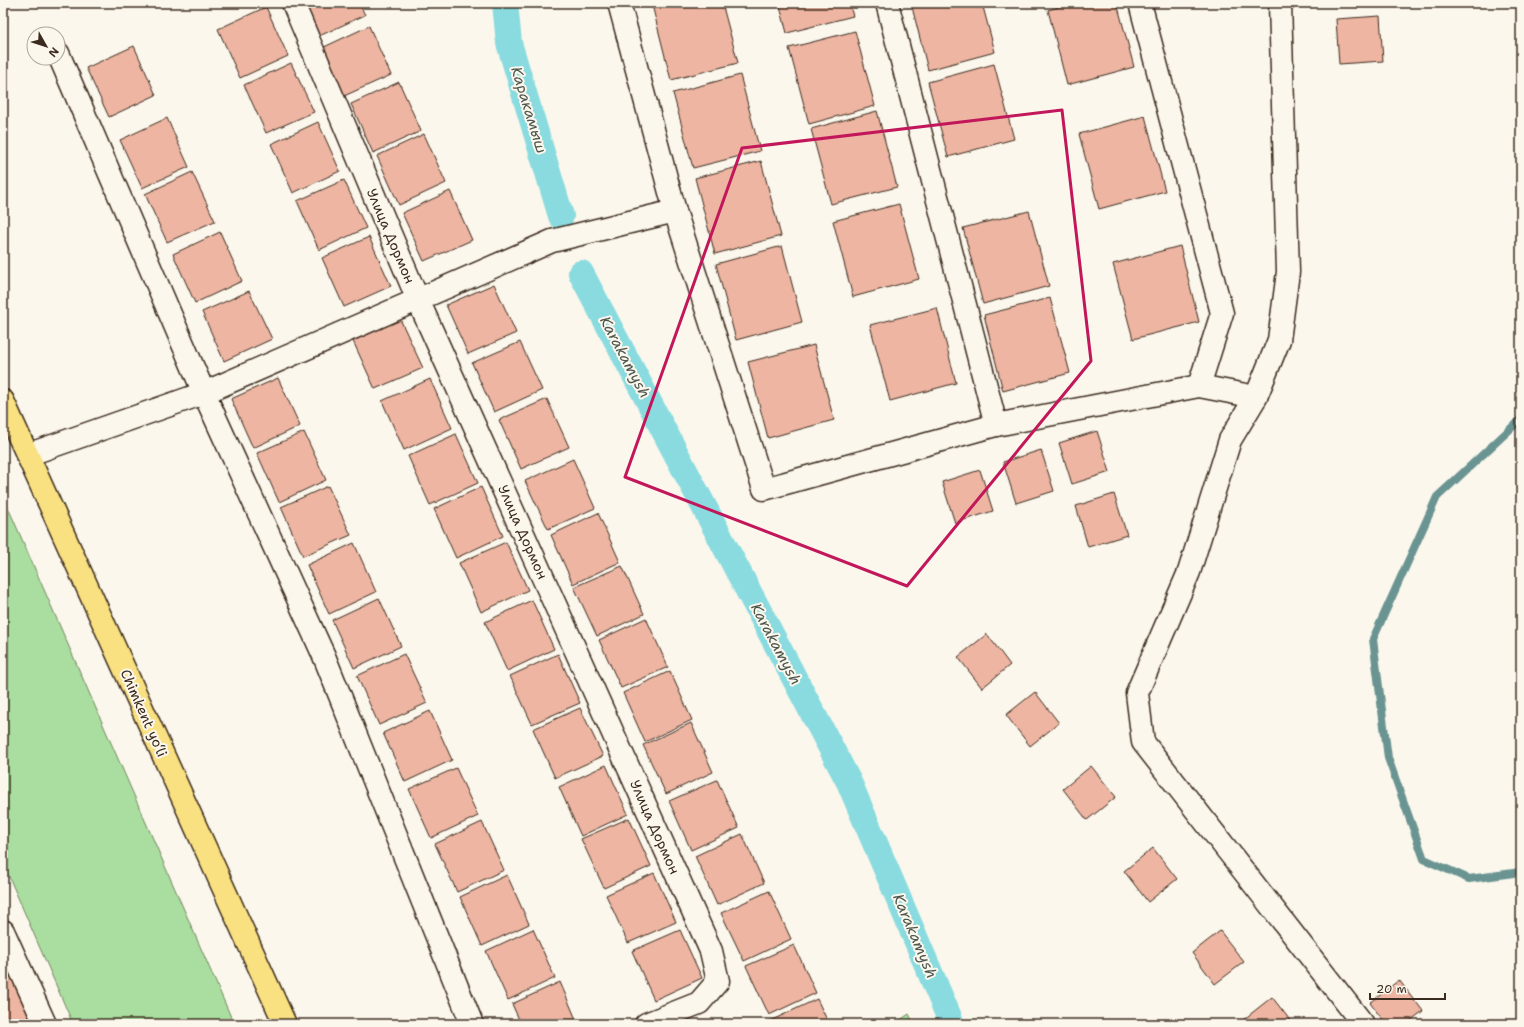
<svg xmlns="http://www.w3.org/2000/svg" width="1524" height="1027" viewBox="0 0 1524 1027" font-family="'Shantell Sans',sans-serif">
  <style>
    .green { fill: #aadea0; stroke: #72845f }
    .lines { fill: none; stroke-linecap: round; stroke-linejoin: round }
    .stream { stroke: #6a9492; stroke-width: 8 }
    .canal { stroke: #89dbdf; stroke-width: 26 }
    .building { fill: #edb5a2; stroke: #3b2a1e }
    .minor-casing { stroke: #3b2a1e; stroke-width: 25 }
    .highway-casing { stroke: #3b2a1e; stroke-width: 25 }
    .minor { stroke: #fbf7ec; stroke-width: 22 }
    .highway { stroke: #f9e181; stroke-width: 22 }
    .marked { fill: none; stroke: #c2185b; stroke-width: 3; stroke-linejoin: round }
    .labels { text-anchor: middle; stroke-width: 4; stroke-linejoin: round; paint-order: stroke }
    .street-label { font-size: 14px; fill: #3b2a1e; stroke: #fbf7ec }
    .water-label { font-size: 15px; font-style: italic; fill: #4e564e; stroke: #fbf7ec }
  </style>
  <rect width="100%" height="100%" fill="#fbf7ec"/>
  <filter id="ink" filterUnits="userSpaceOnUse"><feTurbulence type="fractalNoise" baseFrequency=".025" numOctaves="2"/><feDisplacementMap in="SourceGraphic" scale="8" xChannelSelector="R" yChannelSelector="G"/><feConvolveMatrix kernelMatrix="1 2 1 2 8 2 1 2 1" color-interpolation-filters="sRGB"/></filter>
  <g filter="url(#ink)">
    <g class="green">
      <path d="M 3,496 L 234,1024 L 73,1024 L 3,863 Z"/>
      <path d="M 909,1014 L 914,1024 L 894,1024 Z"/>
    </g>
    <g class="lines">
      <path class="stream" d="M 1521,419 L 1437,497 L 1373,639 L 1388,758 L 1424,859 L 1469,879 L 1521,872"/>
      <g class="canal">
        <path d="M 505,3 L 509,43 L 561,216"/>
        <path d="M 581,273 L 849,782 L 952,1024"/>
      </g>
    </g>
    <g class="building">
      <path d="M 302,3 L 359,3 L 365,15 L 317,37 Z"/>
      <path d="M 658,3 L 722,3 L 738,63 L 671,80 L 652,5 Z"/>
      <path d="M 779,3 L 849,3 L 853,16 L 787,33 Z"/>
      <path d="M 911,3 L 982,3 L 995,52 L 928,70 Z"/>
      <path d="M 1073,3 L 1117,3 L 1134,67 L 1067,85 L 1048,10 Z"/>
      <path d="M 266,7 L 288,56 L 240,78 L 218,29 Z"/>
      <path d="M 1380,16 L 1383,61 L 1339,64 L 1336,19 Z"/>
      <path d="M 369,26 L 391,75 L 344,96 L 322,48 Z"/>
      <path d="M 855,31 L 875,106 L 809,124 L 789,48 Z"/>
      <path d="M 134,46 L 156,95 L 109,117 L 86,68 Z"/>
      <path d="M 291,63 L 314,112 L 266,133 L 244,85 Z"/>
      <path d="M 994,64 L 1014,139 L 948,157 L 928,82 Z"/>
      <path d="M 740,75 L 760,151 L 693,168 L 673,93 Z"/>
      <path d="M 399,82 L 421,131 L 373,153 L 351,104 Z"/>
      <path d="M 877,111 L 897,187 L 831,204 L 811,129 Z"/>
      <path d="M 1145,116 L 1165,191 L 1099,209 L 1079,134 Z"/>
      <path d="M 167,118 L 189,167 L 142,188 L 120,140 Z"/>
      <path d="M 318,122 L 340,171 L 293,193 L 271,144 Z"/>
      <path d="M 424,134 L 446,183 L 399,205 L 377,156 Z"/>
      <path d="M 761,161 L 781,236 L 715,254 L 695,178 Z"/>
      <path d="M 192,172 L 215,221 L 167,242 L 145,194 Z"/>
      <path d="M 344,180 L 366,228 L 319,250 L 297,201 Z"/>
      <path d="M 450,191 L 472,240 L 424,261 L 402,213 Z"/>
      <path d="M 899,204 L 919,279 L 853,297 L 833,221 Z"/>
      <path d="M 1029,211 L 1049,286 L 983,304 L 963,228 Z"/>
      <path d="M 220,232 L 242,281 L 195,303 L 173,254 Z"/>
      <path d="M 369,237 L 391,286 L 344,307 L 322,258 Z"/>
      <path d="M 782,246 L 802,322 L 736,340 L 716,264 Z"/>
      <path d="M 1180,246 L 1199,322 L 1133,339 L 1113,264 Z"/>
      <path d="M 494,284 L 516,333 L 468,354 L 446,305 Z"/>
      <path d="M 249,291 L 272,339 L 224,361 L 202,312 Z"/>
      <path d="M 1050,298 L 1070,373 L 1003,391 L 984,315 Z"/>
      <path d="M 937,308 L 956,383 L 890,401 L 870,325 Z"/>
      <path d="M 400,319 L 423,368 L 375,389 L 353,341 Z"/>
      <path d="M 520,342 L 542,390 L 494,412 L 472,363 Z"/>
      <path d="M 814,345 L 834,420 L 768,438 L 748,362 Z"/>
      <path d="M 278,378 L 300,426 L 253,448 L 231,399 Z"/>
      <path d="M 430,379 L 452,428 L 404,450 L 382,401 Z"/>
      <path d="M 547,399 L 569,447 L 521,469 L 499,420 Z"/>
      <path d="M 1097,431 L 1110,472 L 1072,484 L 1059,443 Z"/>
      <path d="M 304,432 L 326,480 L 279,502 L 257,453 Z"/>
      <path d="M 456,434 L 478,483 L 430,505 L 408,456 Z"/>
      <path d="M 1041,450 L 1054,491 L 1016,503 L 1003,462 Z"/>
      <path d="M 573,459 L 595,508 L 548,529 L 525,481 Z"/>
      <path d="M 980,470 L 993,511 L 955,523 L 942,482 Z"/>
      <path d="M 328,486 L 351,535 L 303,556 L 281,507 Z"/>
      <path d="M 481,487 L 503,536 L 456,558 L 434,509 Z"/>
      <path d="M 1114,494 L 1127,535 L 1088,547 L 1076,506 Z"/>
      <path d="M 598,513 L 620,562 L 573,584 L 551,535 Z"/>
      <path d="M 506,542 L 528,590 L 481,612 L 459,563 Z"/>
      <path d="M 354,543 L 376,592 L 329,614 L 307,565 Z"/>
      <path d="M 622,566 L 644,614 L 597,636 L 574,587 Z"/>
      <path d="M 379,598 L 401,646 L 354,668 L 332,620 Z"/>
      <path d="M 532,600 L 554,649 L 507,671 L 485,622 Z"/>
      <path d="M 646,618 L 668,667 L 621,688 L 599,640 Z"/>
      <path d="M 987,634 L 1010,665 L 982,688 L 958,657 Z"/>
      <path d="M 404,654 L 427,703 L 379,725 L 357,676 Z"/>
      <path d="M 558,654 L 580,703 L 532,724 L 510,676 Z"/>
      <path d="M 670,671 L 692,720 L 645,742 L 623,693 Z"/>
      <path d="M 1035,692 L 1059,723 L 1030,746 L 1006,715 Z"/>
      <path d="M 580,708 L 603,756 L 555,778 L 533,729 Z"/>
      <path d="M 430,711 L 452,760 L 405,782 L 383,733 Z"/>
      <path d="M 691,723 L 713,772 L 666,794 L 643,745 Z"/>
      <path d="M 606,765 L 628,814 L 581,836 L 559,787 Z"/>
      <path d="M 1091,766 L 1116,797 L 1087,820 L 1063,789 Z"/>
      <path d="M 456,768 L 478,816 L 431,838 L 409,789 Z"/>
      <path d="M 717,780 L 739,828 L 691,850 L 669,801 Z"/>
      <path d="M 629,818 L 651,866 L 604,888 L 581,839 Z"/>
      <path d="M 482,822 L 504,870 L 457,892 L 435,844 Z"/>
      <path d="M 742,834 L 764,883 L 717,905 L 695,856 Z"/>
      <path d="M 1153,848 L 1177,879 L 1148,902 L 1124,871 Z"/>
      <path d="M 654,873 L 676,922 L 628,943 L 606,895 Z"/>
      <path d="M 507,875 L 529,924 L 482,946 L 460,897 Z"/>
      <path d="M 769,891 L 791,939 L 744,961 L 721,913 Z"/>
      <path d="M 533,929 L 555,978 L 508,1000 L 486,951 Z"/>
      <path d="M 680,930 L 702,978 L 654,1000 L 632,951 Z"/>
      <path d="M 1220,931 L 1244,962 L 1215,984 L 1192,953 Z"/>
      <path d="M 794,945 L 816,993 L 769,1015 L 746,966 Z"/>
      <path d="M 3,951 L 35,1024 L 3,1024 Z"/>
      <path d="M 1399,980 L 1423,1011 L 1406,1024 L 1386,1024 L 1370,1003 Z"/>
      <path d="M 560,982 L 578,1024 L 521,1024 L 512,1004 Z"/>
      <path d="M 1272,997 L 1293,1024 L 1247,1024 L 1243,1020 Z"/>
      <path d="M 817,999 L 829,1024 L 771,1024 L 770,1021 Z"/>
    </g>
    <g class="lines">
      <defs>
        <g id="minor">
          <path d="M 293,3 L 418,300 L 711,951 L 718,981 L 699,1003 L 646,1024"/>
          <path d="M 619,3 L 675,211 L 764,489 L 996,425 L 1199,386 L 1256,397"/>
          <path d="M 887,3 L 996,425"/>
          <path d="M 1140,3 L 1222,313 L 1199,386"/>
          <path d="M 1280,3 L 1288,272 L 1279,340 L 1256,397 L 1230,440 L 1189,572 L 1137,693 L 1143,742 L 1363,1024"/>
          <path d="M 58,53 L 204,393 L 324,656 L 472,1024"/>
          <path d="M 27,455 L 204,393 L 552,241 L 675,211"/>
          <path d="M 3,931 L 45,1024"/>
        </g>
        <path id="highway" d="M 3,401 L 285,1024"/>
      </defs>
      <use href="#minor" class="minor-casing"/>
      <use href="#highway" class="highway-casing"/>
      <use href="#minor" class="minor"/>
      <use href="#highway" class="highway"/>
    </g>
  </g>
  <path class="marked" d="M 1062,110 L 1091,361 L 907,586 L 625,477 L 742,148 Z"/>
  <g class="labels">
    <g class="street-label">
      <text transform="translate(391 236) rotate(67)" y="5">Улица Дормон</text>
      <text transform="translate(523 532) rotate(66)" y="5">Улица Дормон</text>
      <text transform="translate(144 713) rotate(66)" y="5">Chimkent yo‘li</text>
      <text transform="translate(655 827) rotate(66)" y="5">Улица Дормон</text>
    </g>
    <g class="water-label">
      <text transform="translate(529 110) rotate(73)" y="5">Каракамыш</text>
      <text transform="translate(625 357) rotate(62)" y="5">Karakamysh</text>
      <text transform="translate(776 644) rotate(62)" y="5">Karakamysh</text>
      <text transform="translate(915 936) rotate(67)" y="5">Karakamysh</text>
    </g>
  </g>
  <rect width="1524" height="1027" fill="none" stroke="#fbf7ec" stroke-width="16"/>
  <rect x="8" y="8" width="1508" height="1011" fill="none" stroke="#3b2a1e" stroke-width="1.5" filter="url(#ink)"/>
  <g transform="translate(46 46) rotate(129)"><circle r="19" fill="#fbf7ec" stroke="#aea59a"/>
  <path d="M0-3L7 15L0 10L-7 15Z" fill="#3b2a1e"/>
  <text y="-6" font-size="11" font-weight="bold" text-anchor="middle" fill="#3b2a1e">N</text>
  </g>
  <path d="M1370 993v6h75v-6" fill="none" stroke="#3b2a1e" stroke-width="2"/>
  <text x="1376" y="993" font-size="12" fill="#3b2a1e" stroke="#fbf7ec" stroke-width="3" paint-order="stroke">20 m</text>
</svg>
